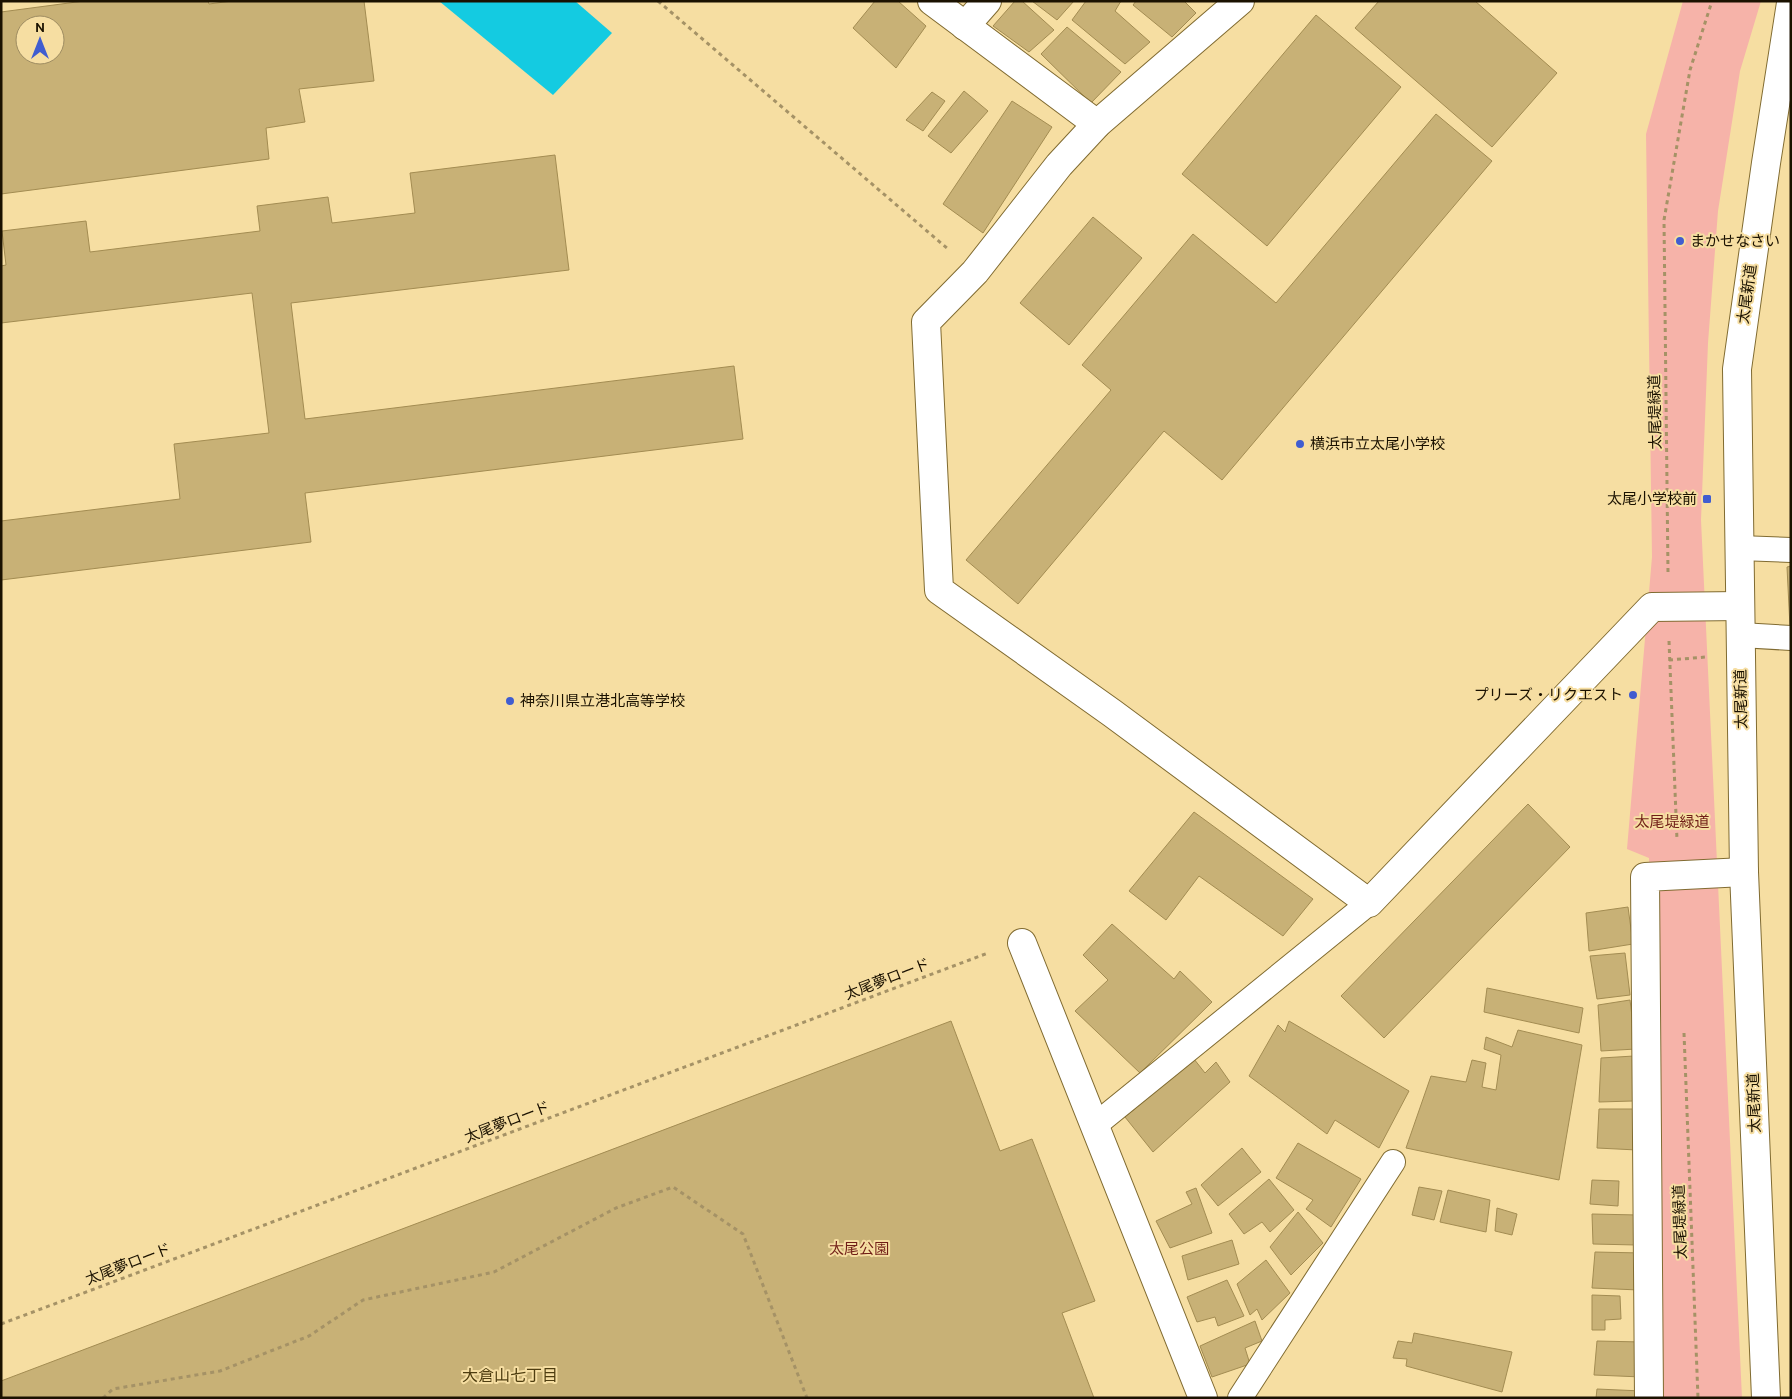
<svg xmlns="http://www.w3.org/2000/svg" width="1792" height="1399" viewBox="0 0 1792 1399" font-family="Overpass,'Noto Sans JP',sans-serif">
  <style>
    .green { fill: #f6b3a9 }
    .water { fill: #14cbe1 }
    .building { fill: #c8b176; stroke: #a38c52; fill-rule: evenodd }
    .lines { fill: none; stroke-linecap: round; stroke-linejoin: round }
    .service-casing { stroke: #806b31; stroke-width: 26 }
    .minor-casing { stroke: #806b31; stroke-width: 30 }
    .tertiary-casing { stroke: #806b31; stroke-width: 30 }
    .path { stroke: #a59266; stroke-width: 3; stroke-dasharray: 4 4; stroke-linecap: butt }
    .service { stroke: #fff; stroke-width: 24 }
    .minor { stroke: #fff; stroke-width: 28 }
    .tertiary { stroke: #fff; stroke-width: 28 }
    .poi-dot { fill: #405dd0; stroke: #f6dea2; stroke-width: 2 }
    .labels { text-anchor: middle; stroke-width: 4; stroke-linejoin: round; paint-order: stroke }
    .poi-label { font-size: 15px; fill: #1a1100; stroke: #f6dea2; text-anchor: start }
    .street-label { font-size: 15px; fill: #1a1100; stroke: #f6dea2 }
    .park-label { font-size: 15px; fill: #701e17; stroke: #f6dea2 }
    .neighbourhood-label { font-size: 16px; fill: #4e3d10; stroke: #f6dea2 }
  </style>
  <rect width="100%" height="100%" fill="#f6dea2"/>
  <path class="green" d="M 1683,1 L 1761,1 L 1740,71 L 1718,211 L 1708,343 L 1701,520 L 1742,1398 L 1663,1398 L 1649,858 L 1627,849 L 1652,557 L 1646,134 Z"/>
  <path class="water" d="M 439,1 L 575,1 L 612,33 L 553,95 Z"/>
  <g class="building">
    <path d="M 84,1 L 208,1 L 209,4 L 232,1 L 364,1 L 374,81 L 299,89 L 305,122 L 266,128 L 269,159 L 1,194 L 1,12 ZM 25,25 L 55,25 L 55,55 L 25,55 Z"/>
    <path d="M 875,1 L 898,1 L 926,26 L 896,68 L 853,28 Z"/>
    <path d="M 1015,1 L 1022,1 L 1054,30 L 1029,52 L 993,26 Z"/>
    <path d="M 1032,1 L 1074,1 L 1057,20 Z"/>
    <path d="M 1086,1 L 1121,1 L 1115,11 L 1150,42 L 1125,64 L 1072,20 Z"/>
    <path d="M 1136,1 L 1184,1 L 1196,13 L 1172,37 L 1133,5 Z"/>
    <path d="M 1379,1 L 1475,1 L 1557,73 L 1492,147 L 1355,28 Z"/>
    <path d="M 1316,15 L 1401,87 L 1267,246 L 1182,174 Z"/>
    <path d="M 1067,27 L 1121,72 L 1091,103 L 1041,54 Z"/>
    <path d="M 964,91 L 988,111 L 951,153 L 928,136 Z"/>
    <path d="M 932,92 L 945,101 L 923,131 L 906,120 Z"/>
    <path d="M 1012,101 L 1052,127 L 983,233 L 943,204 Z"/>
    <path d="M 1436,114 L 1492,161 L 1222,480 L 1164,431 L 1018,604 L 966,560 L 1111,390 L 1082,365 L 1193,234 L 1276,303 Z"/>
    <path d="M 555,155 L 569,270 L 291,303 L 305,419 L 734,366 L 743,439 L 305,493 L 311,542 L 1,580 L 1,521 L 180,499 L 174,444 L 269,433 L 252,293 L 1,323 L 1,266 L 6,265 L 2,231 L 86,221 L 90,252 L 260,231 L 257,206 L 328,197 L 332,223 L 415,213 L 410,173 Z"/>
    <path d="M 1093,217 L 1142,258 L 1069,345 L 1020,303 Z"/>
    <path d="M 1791,566 L 1791,627 L 1790,627 L 1787,567 Z"/>
    <path d="M 1528,804 L 1570,847 L 1384,1038 L 1341,996 Z"/>
    <path d="M 1194,812 L 1313,899 L 1283,936 L 1199,876 L 1166,920 L 1129,891 Z"/>
    <path d="M 1628,907 L 1633,944 L 1589,951 L 1586,913 Z"/>
    <path d="M 1112,924 L 1174,979 L 1180,971 L 1212,1002 L 1140,1073 L 1075,1011 L 1108,980 L 1083,955 Z"/>
    <path d="M 1625,953 L 1630,995 L 1597,999 L 1590,956 Z"/>
    <path d="M 1487,988 L 1583,1008 L 1579,1033 L 1484,1012 Z"/>
    <path d="M 1630,1000 L 1636,1049 L 1601,1051 L 1598,1005 Z"/>
    <path d="M 951,1021 L 1000,1151 L 1032,1139 L 1095,1301 L 1062,1313 L 1094,1398 L 1,1398 L 1,1381 Z"/>
    <path d="M 1289,1021 L 1409,1091 L 1379,1148 L 1335,1120 L 1327,1134 L 1249,1076 L 1278,1025 L 1285,1032 Z"/>
    <path d="M 1518,1030 L 1582,1045 L 1559,1180 L 1406,1148 L 1431,1076 L 1466,1082 L 1472,1060 L 1486,1063 L 1482,1087 L 1496,1090 L 1501,1055 L 1484,1049 L 1486,1037 L 1512,1047 Z"/>
    <path d="M 1634,1056 L 1633,1101 L 1599,1102 L 1601,1058 Z"/>
    <path d="M 1194,1059 L 1205,1073 L 1216,1062 L 1230,1082 L 1153,1152 L 1125,1117 Z"/>
    <path d="M 1599,1109 L 1638,1109 L 1637,1150 L 1597,1148 Z"/>
    <path d="M 1298,1143 L 1361,1179 L 1331,1227 L 1306,1209 L 1313,1200 L 1276,1178 Z"/>
    <path d="M 1242,1148 L 1261,1172 L 1218,1206 L 1201,1185 Z"/>
    <path d="M 1269,1179 L 1294,1210 L 1270,1232 L 1262,1222 L 1244,1234 L 1229,1214 Z"/>
    <path d="M 1592,1180 L 1619,1181 L 1618,1206 L 1590,1204 Z"/>
    <path d="M 1419,1187 L 1442,1191 L 1434,1220 L 1412,1215 Z"/>
    <path d="M 1196,1188 L 1212,1233 L 1170,1248 L 1156,1221 L 1192,1204 L 1186,1192 Z"/>
    <path d="M 1448,1190 L 1490,1200 L 1486,1232 L 1440,1222 Z"/>
    <path d="M 1497,1208 L 1517,1214 L 1512,1235 L 1495,1231 Z"/>
    <path d="M 1298,1212 L 1323,1243 L 1291,1275 L 1270,1247 Z"/>
    <path d="M 1592,1214 L 1638,1215 L 1636,1245 L 1593,1244 Z"/>
    <path d="M 1232,1240 L 1239,1264 L 1188,1280 L 1182,1256 Z"/>
    <path d="M 1595,1252 L 1642,1253 L 1639,1290 L 1592,1288 Z"/>
    <path d="M 1266,1260 L 1290,1293 L 1262,1320 L 1257,1309 L 1250,1315 L 1237,1284 Z"/>
    <path d="M 1227,1280 L 1244,1316 L 1218,1326 L 1215,1317 L 1197,1322 L 1187,1297 Z"/>
    <path d="M 1592,1295 L 1620,1296 L 1621,1319 L 1605,1320 L 1605,1330 L 1592,1330 Z"/>
    <path d="M 1255,1321 L 1262,1341 L 1245,1348 L 1250,1364 L 1212,1377 L 1200,1346 Z"/>
    <path d="M 1414,1333 L 1512,1352 L 1502,1392 L 1406,1366 L 1407,1359 L 1393,1358 L 1398,1341 L 1412,1343 Z"/>
    <path d="M 1597,1341 L 1642,1342 L 1642,1377 L 1594,1375 Z"/>
    <path d="M 1597,1389 L 1642,1391 L 1641,1398 L 1596,1398 Z"/>
  </g>
  <g class="lines">
    <defs>
      <g id="service">
        <path d="M 1739,548 L 1791,550"/>
        <path d="M 1740,635 L 1791,638"/>
        <path d="M 1094,1126 L 1369,903"/>
        <path d="M 1240,1398 L 1393,1162"/>
      </g>
      <g id="minor">
        <path d="M 932,1 L 1097,124"/>
        <path d="M 1240,1 L 1097,124 L 1059,165 L 975,272 L 926,322 L 939,590 L 1112,713 L 1369,903 L 1652,607 L 1740,606"/>
        <path d="M 965,26 L 987,1"/>
        <path d="M 1022,943 L 1203,1398"/>
        <path d="M 1649,1398 L 1645,877 L 1744,872"/>
      </g>
      <path id="tertiary" d="M 1766,1398 L 1744,872 L 1737,369 L 1766,163 L 1791,3"/>
    </defs>
    <use href="#service" class="service-casing"/>
    <use href="#minor" class="minor-casing"/>
    <use href="#tertiary" class="tertiary-casing"/>
    <g class="path">
      <path d="M 658,1 L 948,249"/>
      <path d="M 1668,572 L 1664,220 L 1690,70 L 1712,1"/>
      <path d="M 1669,641 L 1677,840"/>
      <path d="M 1669,660 L 1706,657"/>
      <path d="M 1684,1033 L 1698,1398"/>
      <path d="M 1,1324 L 988,953"/>
      <path d="M 103,1398 L 113,1389 L 220,1371 L 309,1336 L 363,1300 L 494,1272 L 616,1208 L 673,1187 L 743,1234 L 807,1398"/>
    </g>
    <use href="#service" class="service"/>
    <use href="#minor" class="minor"/>
    <use href="#tertiary" class="tertiary"/>
  </g>
  <g class="poi-dot">
    <circle cx="1680" cy="241" r="5"/>
    <circle cx="1300" cy="444" r="5"/>
    <rect x="1702" y="494" width="10" height="10" rx="2.5"/>
    <circle cx="1633" cy="695" r="5"/>
    <circle cx="510" cy="701" r="5"/>
  </g>
  <g class="labels">
    <g class="poi-label">
      <text x="1690" y="246">まかせなさい</text>
      <text x="1310" y="449">横浜市立太尾小学校</text>
      <text x="1697" y="504" text-anchor="end">太尾小学校前</text>
      <text x="1623" y="700" text-anchor="end">プリーズ・リクエスト</text>
      <text x="520" y="706">神奈川県立港北高等学校</text>
    </g>
    <g class="street-label">
      <text transform="translate(1747 294) rotate(-82)" y="5">太尾新道</text>
      <text transform="translate(1655 412) rotate(-91)" y="5">太尾堤緑道</text>
      <text transform="translate(1741 699) rotate(-91)" y="5">太尾新道</text>
      <text transform="translate(887 979) rotate(-21)" y="5">太尾夢ロード</text>
      <text transform="translate(1754 1103) rotate(-92)" y="5">太尾新道</text>
      <text transform="translate(507 1122) rotate(-21)" y="5">太尾夢ロード</text>
      <text transform="translate(1680 1222) rotate(-92)" y="5">太尾堤緑道</text>
      <text transform="translate(128 1264) rotate(-21)" y="5">太尾夢ロード</text>
    </g>
    <g class="park-label">
      <text x="1672" y="827">太尾堤緑道</text>
      <text x="859" y="1254">太尾公園</text>
    </g>
    <g class="neighbourhood-label">
      <text x="510" y="1381">大倉山七丁目</text>
    </g>
  </g>
  <rect width="1792" height="1399" fill="none" stroke="#1a1100" stroke-width="5"/>
  <g transform="translate(40 40)"><circle r="24" fill="#f6dea2" stroke="#9e8c61"/>
  <path d="M0-4L9 19L0 12L-9 19Z" fill="#405dd0"/>
  <text y="-8" font-size="14" font-weight="bold" text-anchor="middle" fill="#1a1100">N</text>
  </g>
</svg>
